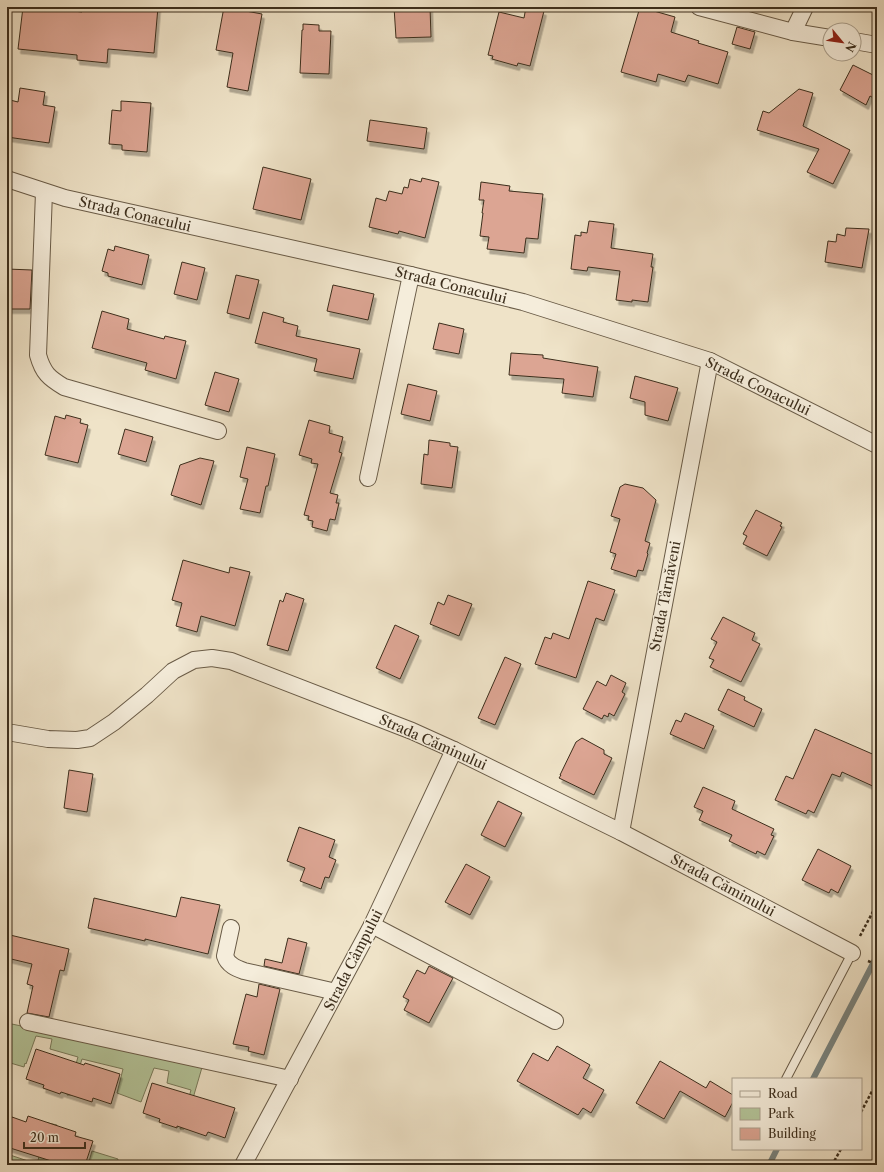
<svg xmlns="http://www.w3.org/2000/svg" width="884" height="1172" viewBox="0 0 884 1172" font-family="'Libre Caslon Text',serif">
  <style>
    .green { fill: #b4c59a; stroke: #787a5b }
    .lines { fill: none; stroke-linecap: round; stroke-linejoin: round }
    .stream { stroke: #78837f; stroke-width: 6 }
    .building { fill: #dca593; stroke: #3c2e1c; filter: url(#shadow) }
    .service-casing { stroke: #695b47; stroke-width: 10 }
    .minor-casing { stroke: #695b47; stroke-width: 18 }
    .path { stroke: #3c2e1c; stroke-width: 2.5; stroke-dasharray: 3 2; stroke-linecap: butt }
    .service { stroke: #f5eddb; stroke-width: 8 }
    .minor { stroke: #f5eddb; stroke-width: 16 }
    .labels { text-anchor: middle; stroke-width: 3; stroke-linejoin: round; paint-order: stroke }
    .street-label { font-size: 14px; fill: #3c2e1c; stroke: #f5eddb }
  </style>
  <defs>
    <filter id="shadow"><feDropShadow dx="2.5" dy="4.5" stdDeviation="0" flood-color="#0004"/></filter>
  </defs>
  <rect width="100%" height="100%" fill="#efe3c8"/>
  <filter id="stains"><feTurbulence type="fractalNoise" baseFrequency=".005" numOctaves="4"/><feColorMatrix values="0 0 0 0 .2 0 0 0 0 .09 0 0 0 0 .02 0 0 0 .5 -.17"/></filter>
  <radialGradient id="worn" r=".72"><stop offset=".6" stop-color="#630" stop-opacity="0"/><stop offset="1" stop-color="#630" stop-opacity=".3"/></radialGradient>
  <g class="green">
    <path d="M 7,1023 L 203,1064 L 184,1129 L 180,1129 L 191,1090 L 167,1083 L 169,1071 L 154,1068 L 141,1102 L 117,1093 L 123,1069 L 82,1059 L 71,1095 L 67,1095 L 78,1057 L 50,1049 L 52,1039 L 36,1036 L 26,1064 L 25,1063 L 24,1067 L 7,1062 L 7,1041 L 9,1034 L 7,1033 Z"/>
    <path d="M 48,1123 L 57,1125 L 46,1164 L 48,1165 L 7,1165 L 7,1154 L 37,1164 Z"/>
    <path d="M 92,1151 L 118,1159 L 117,1165 L 88,1165 Z"/>
  </g>
  <g class="lines">
    <g class="stream">
      <path d="M 813,1079 L 877,956"/>
      <path d="M 769,1165 L 777,1149"/>
    </g>
  </g>
  <g class="building">
    <path d="M 23,7 L 38,7 L 82,12 L 82,7 L 158,7 L 154,53 L 108,49 L 107,63 L 77,60 L 77,55 L 18,49 Z"/>
    <path d="M 224,7 L 262,14 L 248,91 L 227,87 L 233,53 L 216,50 Z"/>
    <path d="M 394,7 L 430,7 L 431,37 L 396,38 Z"/>
    <path d="M 526,7 L 544,11 L 530,66 L 518,63 L 517,66 L 492,59 L 493,56 L 488,55 L 499,12 L 524,18 Z"/>
    <path d="M 640,7 L 675,17 L 671,32 L 699,41 L 698,43 L 728,52 L 718,84 L 688,75 L 685,82 L 658,74 L 656,82 L 621,72 Z"/>
    <path d="M 303,24 L 319,25 L 319,31 L 331,31 L 329,74 L 300,73 L 302,30 L 303,30 Z"/>
    <path d="M 737,27 L 755,32 L 750,49 L 732,44 Z"/>
    <path d="M 853,65 L 877,77 L 877,100 L 870,96 L 866,105 L 840,90 Z"/>
    <path d="M 20,88 L 45,92 L 43,105 L 55,107 L 49,143 L 7,137 L 7,116 L 10,100 L 18,102 Z"/>
    <path d="M 799,89 L 813,93 L 803,126 L 850,150 L 833,184 L 807,172 L 819,149 L 757,130 L 763,111 L 769,113 Z"/>
    <path d="M 121,101 L 151,103 L 147,152 L 122,150 L 122,145 L 109,144 L 112,110 L 121,111 Z"/>
    <path d="M 370,120 L 427,128 L 424,149 L 367,141 Z"/>
    <path d="M 263,167 L 311,179 L 301,220 L 253,209 Z"/>
    <path d="M 422,178 L 439,182 L 425,238 L 399,231 L 398,234 L 369,227 L 376,198 L 386,201 L 389,191 L 402,194 L 404,187 L 408,188 L 410,179 L 421,182 Z"/>
    <path d="M 481,182 L 510,186 L 509,191 L 543,194 L 538,239 L 526,238 L 524,253 L 487,249 L 489,237 L 480,236 L 483,213 L 482,213 L 484,200 L 479,200 Z"/>
    <path d="M 589,221 L 614,224 L 611,248 L 653,254 L 651,267 L 653,267 L 648,302 L 632,300 L 632,302 L 616,300 L 620,271 L 588,267 L 587,271 L 571,269 L 575,235 L 581,236 L 581,232 L 587,233 Z"/>
    <path d="M 846,228 L 869,229 L 862,268 L 825,262 L 828,241 L 836,242 L 837,234 L 845,236 Z"/>
    <path d="M 115,246 L 149,255 L 142,285 L 108,276 L 108,273 L 102,271 L 108,249 L 114,251 Z"/>
    <path d="M 182,262 L 205,268 L 197,300 L 174,294 Z"/>
    <path d="M 7,269 L 32,270 L 30,309 L 7,309 Z"/>
    <path d="M 236,275 L 259,280 L 249,319 L 227,313 Z"/>
    <path d="M 333,285 L 374,294 L 368,320 L 327,311 Z"/>
    <path d="M 102,311 L 129,319 L 127,329 L 164,339 L 165,336 L 186,341 L 176,379 L 145,370 L 147,363 L 92,348 Z"/>
    <path d="M 263,312 L 284,318 L 283,322 L 298,326 L 296,336 L 360,349 L 353,379 L 314,371 L 317,359 L 255,343 Z"/>
    <path d="M 439,323 L 464,329 L 459,354 L 433,349 Z"/>
    <path d="M 511,353 L 543,355 L 543,358 L 598,367 L 593,397 L 562,393 L 564,379 L 509,375 Z"/>
    <path d="M 215,372 L 239,379 L 229,412 L 205,405 Z"/>
    <path d="M 635,376 L 678,388 L 668,421 L 645,415 L 645,402 L 630,398 Z"/>
    <path d="M 408,384 L 437,391 L 430,421 L 401,414 Z"/>
    <path d="M 66,415 L 81,419 L 80,423 L 88,425 L 78,463 L 45,455 L 55,416 L 65,419 Z"/>
    <path d="M 309,420 L 330,426 L 329,433 L 343,437 L 339,452 L 342,453 L 330,493 L 338,495 L 336,503 L 339,503 L 335,520 L 330,519 L 327,531 L 312,527 L 313,521 L 308,520 L 309,516 L 304,515 L 318,464 L 311,463 L 312,459 L 299,455 Z"/>
    <path d="M 125,429 L 153,437 L 146,462 L 118,454 Z"/>
    <path d="M 429,440 L 450,443 L 450,446 L 458,447 L 452,488 L 421,484 L 424,454 L 428,455 Z"/>
    <path d="M 247,447 L 275,454 L 268,486 L 266,486 L 260,513 L 240,509 L 248,479 L 240,477 Z"/>
    <path d="M 200,458 L 214,461 L 201,505 L 171,495 L 180,465 Z"/>
    <path d="M 625,484 L 643,488 L 656,500 L 645,541 L 650,543 L 647,553 L 648,554 L 643,571 L 638,570 L 636,577 L 611,569 L 616,554 L 610,552 L 620,519 L 611,516 L 620,487 Z"/>
    <path d="M 756,510 L 782,523 L 780,526 L 782,527 L 767,556 L 743,544 L 747,536 L 743,534 Z"/>
    <path d="M 183,560 L 229,573 L 230,567 L 250,572 L 235,626 L 201,616 L 197,632 L 176,626 L 182,603 L 172,600 Z"/>
    <path d="M 588,581 L 615,590 L 604,621 L 596,618 L 576,678 L 535,664 L 545,637 L 551,639 L 553,633 L 569,639 Z"/>
    <path d="M 286,593 L 304,599 L 288,651 L 267,645 L 280,600 L 283,602 Z"/>
    <path d="M 448,595 L 472,604 L 459,636 L 430,624 L 438,602 L 444,605 Z"/>
    <path d="M 723,617 L 755,633 L 752,640 L 760,644 L 741,682 L 710,667 L 714,660 L 709,658 L 717,642 L 711,639 Z"/>
    <path d="M 395,625 L 419,636 L 400,679 L 376,668 Z"/>
    <path d="M 505,657 L 521,664 L 495,725 L 478,718 Z"/>
    <path d="M 611,675 L 626,683 L 622,692 L 625,694 L 614,716 L 609,713 L 608,717 L 604,715 L 602,719 L 583,709 L 597,681 L 606,686 Z"/>
    <path d="M 728,689 L 745,697 L 744,700 L 762,709 L 754,727 L 718,710 Z"/>
    <path d="M 685,713 L 714,726 L 704,749 L 670,734 L 676,720 L 681,722 Z"/>
    <path d="M 815,729 L 877,756 L 877,788 L 842,772 L 840,777 L 832,774 L 814,813 L 808,810 L 806,814 L 775,800 L 786,776 L 793,779 Z"/>
    <path d="M 582,738 L 604,750 L 604,754 L 612,758 L 594,795 L 559,778 L 561,775 L 560,775 L 576,742 Z"/>
    <path d="M 69,770 L 93,774 L 87,812 L 64,808 Z"/>
    <path d="M 703,787 L 735,801 L 732,809 L 774,829 L 771,835 L 774,836 L 765,855 L 757,851 L 756,854 L 729,841 L 732,835 L 699,820 L 703,811 L 694,807 Z"/>
    <path d="M 498,801 L 522,813 L 505,847 L 481,835 Z"/>
    <path d="M 299,827 L 335,840 L 329,857 L 336,860 L 329,878 L 325,877 L 321,889 L 300,881 L 305,868 L 287,861 Z"/>
    <path d="M 818,849 L 851,866 L 838,893 L 831,889 L 829,893 L 802,880 Z"/>
    <path d="M 466,864 L 490,877 L 470,915 L 445,902 Z"/>
    <path d="M 181,897 L 220,905 L 208,954 L 145,939 L 145,941 L 88,928 L 94,898 L 176,917 Z"/>
    <path d="M 10,935 L 69,949 L 64,971 L 60,970 L 49,1017 L 27,1013 L 33,986 L 27,984 L 32,964 L 7,958 L 7,947 Z"/>
    <path d="M 288,938 L 307,943 L 299,974 L 264,966 L 265,959 L 282,963 Z"/>
    <path d="M 429,966 L 453,978 L 429,1023 L 404,1010 L 409,1000 L 403,997 L 417,970 L 425,974 Z"/>
    <path d="M 259,984 L 280,989 L 264,1055 L 248,1051 L 249,1047 L 233,1044 L 246,994 L 257,997 Z"/>
    <path d="M 557,1046 L 590,1065 L 583,1078 L 604,1090 L 591,1113 L 583,1108 L 578,1115 L 517,1081 L 533,1053 L 548,1061 Z"/>
    <path d="M 36,1049 L 84,1065 L 85,1063 L 120,1074 L 111,1104 L 93,1098 L 92,1102 L 61,1092 L 60,1094 L 43,1088 L 44,1085 L 26,1079 Z"/>
    <path d="M 660,1061 L 706,1088 L 710,1081 L 733,1095 L 733,1102 L 725,1117 L 680,1091 L 664,1119 L 636,1103 Z"/>
    <path d="M 152,1083 L 235,1108 L 225,1138 L 208,1132 L 206,1136 L 177,1126 L 177,1128 L 159,1122 L 160,1119 L 143,1113 Z"/>
    <path d="M 28,1116 L 76,1132 L 75,1136 L 93,1141 L 85,1165 L 64,1165 L 7,1147 L 7,1132 L 12,1117 L 26,1122 Z"/>
  </g>
  <g class="lines">
    <defs>
      <path id="service" d="M 786,1079 L 852,953"/>
      <g id="minor">
        <path d="M 699,7 L 793,32 L 830,38"/>
        <path d="M 793,32 L 805,7"/>
        <path d="M 854,41 L 877,45"/>
        <path d="M 7,179 L 65,198 L 411,275 L 523,302 L 710,361 L 877,445"/>
        <path d="M 44,192 L 38,355 C 43,373 49,378 64,387 L 218,431"/>
        <path d="M 368,478 L 411,275"/>
        <path d="M 7,732 L 48,739 L 77,740 L 90,738 L 114,722 L 147,695 L 173,671 L 194,660 L 212,658 L 231,661 L 412,731 L 454,750 L 621,832 L 852,953"/>
        <path d="M 621,832 L 710,361"/>
        <path d="M 372,925 L 555,1021"/>
        <path d="M 231,928 L 225,956 C 228,965 236,968 244,971 L 336,992"/>
        <path d="M 28,1022 L 290,1079"/>
        <path d="M 243,1165 L 372,925 L 454,750"/>
      </g>
    </defs>
    <use href="#service" class="service-casing"/>
    <use href="#minor" class="minor-casing"/>
    <g class="path">
      <path d="M 860,936 L 877,904"/>
      <path d="M 868,961 L 877,965"/>
      <path d="M 861,1112 L 877,1082"/>
      <path d="M 832,1165 L 841,1149"/>
    </g>
    <use href="#service" class="service"/>
    <use href="#minor" class="minor"/>
  </g>
  <g class="labels">
    <g class="street-label">
      <text transform="translate(135 214) rotate(13)" y="5">Strada Conacului</text>
      <text transform="translate(451 285) rotate(14)" y="5">Strada Conacului</text>
      <text transform="translate(758 386) rotate(26)" y="5">Strada Conacului</text>
      <text transform="translate(665 596) rotate(-79)" y="5">Strada Târnăveni</text>
      <text transform="translate(433 742) rotate(24)" y="5">Strada Căminului</text>
      <text transform="translate(723 885) rotate(28)" y="5">Strada Căminului</text>
      <text transform="translate(353 960) rotate(-63)" y="5">Strada Câmpului</text>
    </g>
  </g>
  <rect width="884" height="1172" fill="none" stroke="#efe3c8" stroke-width="24"/>
  <rect x="8" y="8" width="868" height="1156" fill="none" stroke="#3c2e1c" stroke-width="2"/>
  <rect x="12" y="12" width="860" height="1148" fill="none" stroke="#3c2e1c"/>
  <rect x="732" y="1078" width="130" height="72" fill="#f5eddb" stroke="#aba18f"/>
  <rect x="740" y="1091" width="20" height="6" fill="#f5eddb" stroke="#aba18f"/>
  <text x="768" y="1098" font-size="12" fill="#3c2e1c">Road</text>
  <rect x="740" y="1108" width="20" height="12" fill="#b4c59a" stroke="#aba18f"/>
  <text x="768" y="1118" font-size="12" fill="#3c2e1c">Park</text>
  <rect x="740" y="1128" width="20" height="12" fill="#dca593" stroke="#aba18f"/>
  <text x="768" y="1138" font-size="12" fill="#3c2e1c">Building</text>
  <g transform="translate(842 42) rotate(119)"><circle r="19" fill="#f5eddb" stroke="#aba18f"/>
  <path d="M0-3L7 15L0 10L-7 15Z" fill="#8f2418"/>
  <text y="-6" font-size="11" font-weight="bold" text-anchor="middle" fill="#3c2e1c">N</text>
  </g>
  <path d="M24 1142v6h61v-6" fill="none" stroke="#3c2e1c" stroke-width="2"/>
  <text x="30" y="1142" font-size="12" fill="#3c2e1c" stroke="#f5eddb" stroke-width="3" paint-order="stroke">20 m</text>
  <rect width="100%" height="100%" filter="url(#stains)"/>
  <rect width="100%" height="100%" fill="url(#worn)"/>
</svg>
